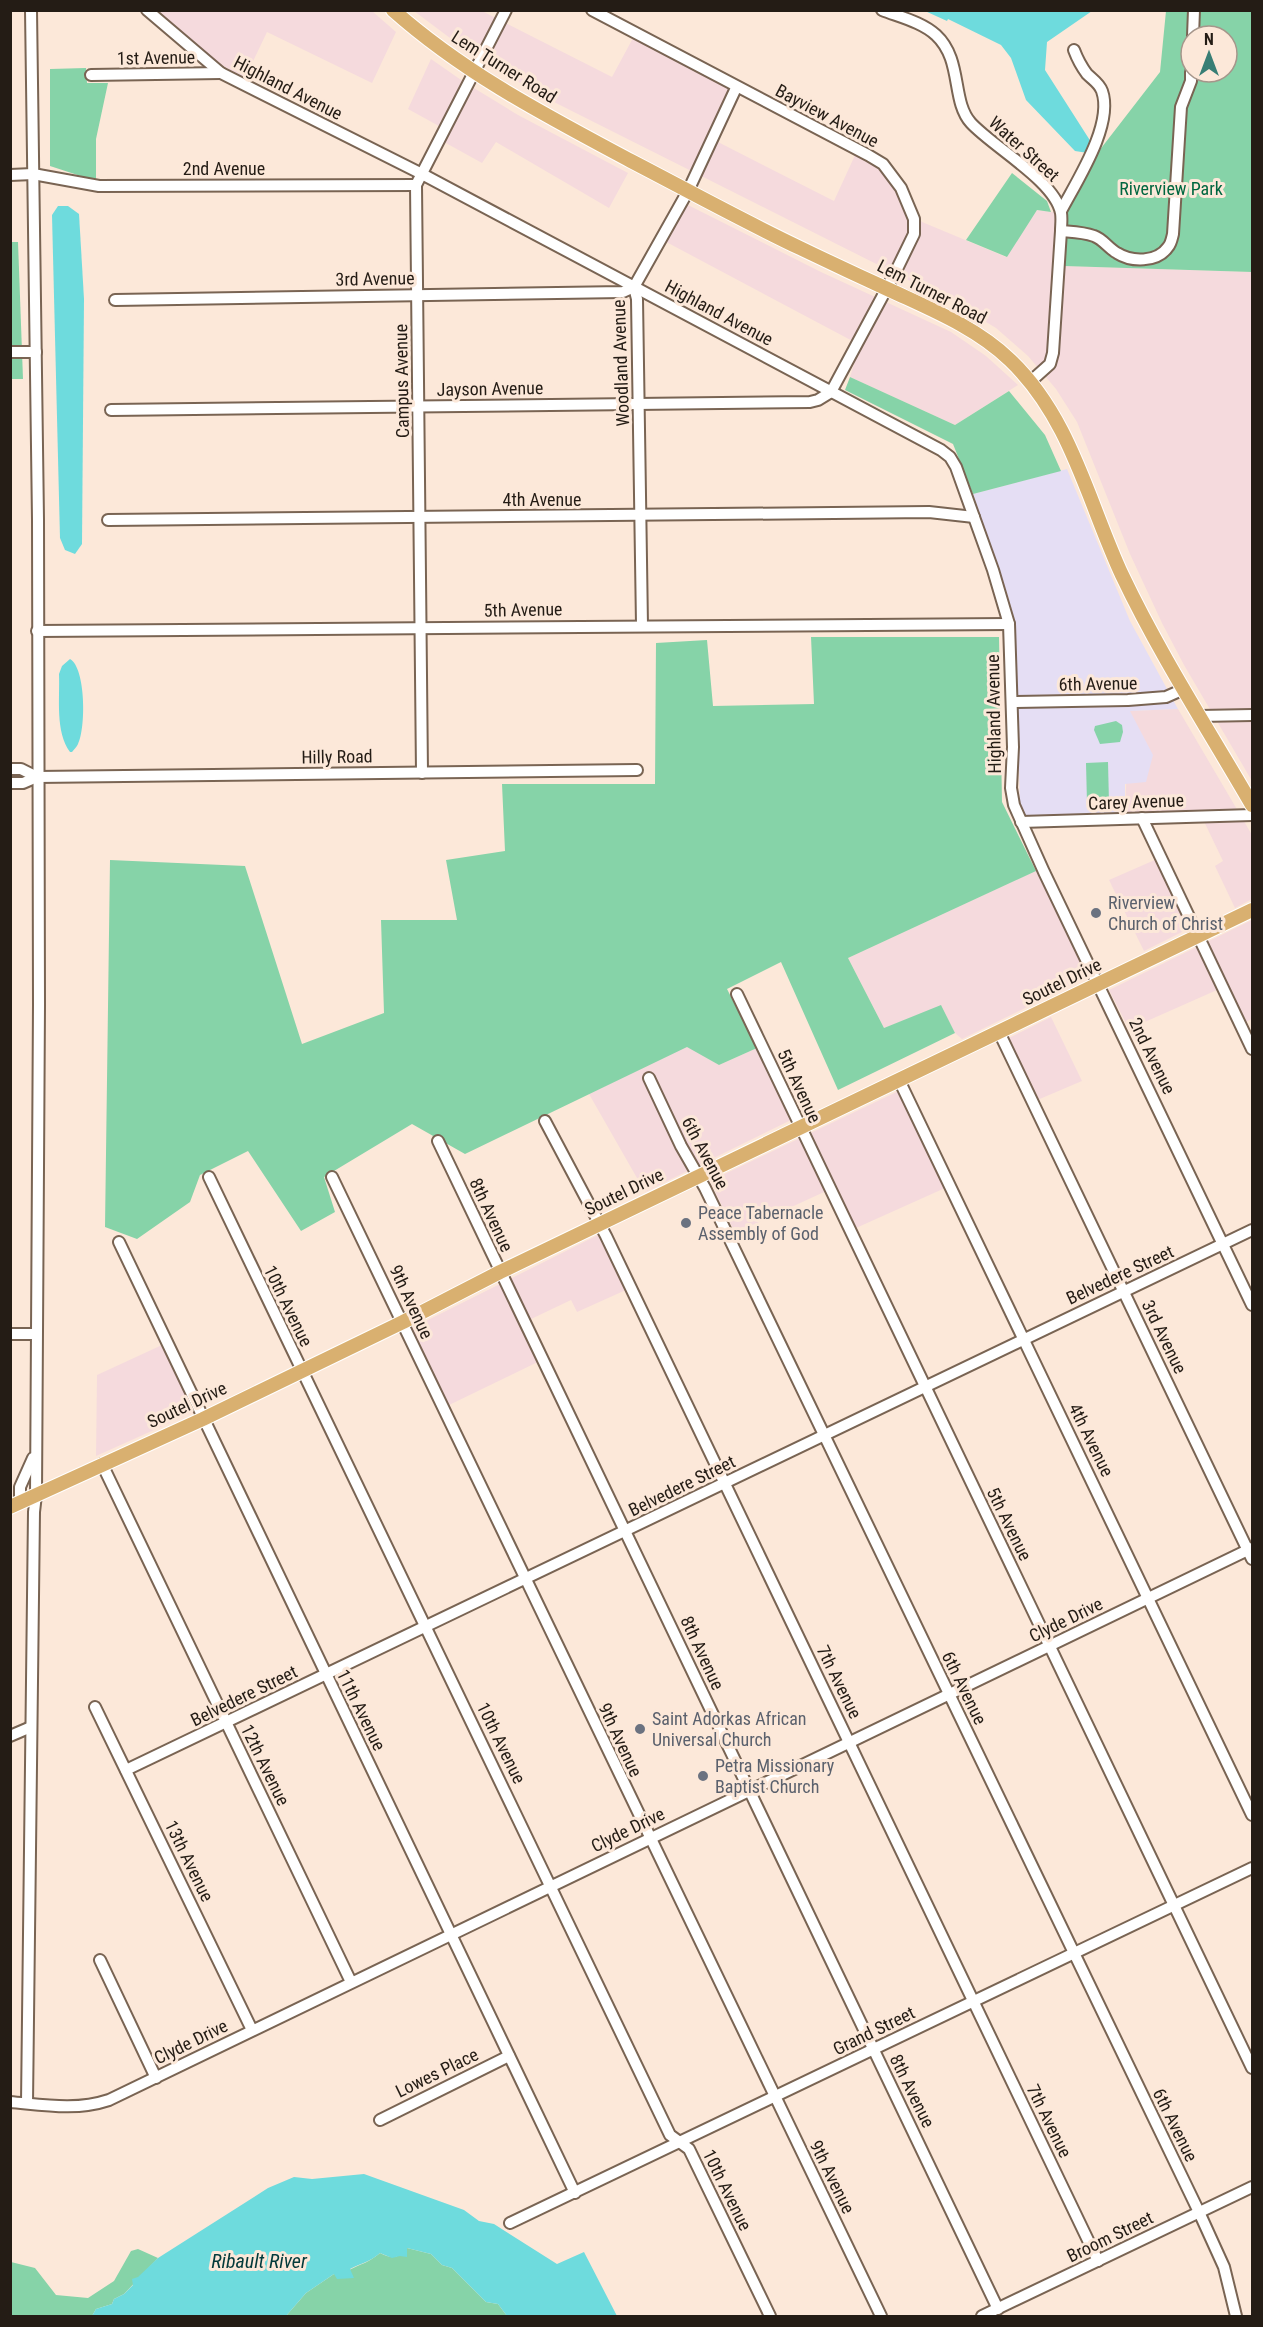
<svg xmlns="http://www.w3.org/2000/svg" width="1263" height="2327" viewBox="0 0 1263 2327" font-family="'Roboto Condensed',sans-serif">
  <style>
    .commercial { fill: #f5dadd }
    .education { fill: #e5def4 }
    .green { fill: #86d3a8; fill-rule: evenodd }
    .water { fill: #6edbdd }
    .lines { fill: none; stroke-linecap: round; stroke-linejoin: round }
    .minor-casing { stroke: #796453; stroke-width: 14 }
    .major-casing { stroke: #fff; stroke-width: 16 }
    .minor { stroke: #fff; stroke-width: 10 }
    .major { stroke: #d9b070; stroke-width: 14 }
    .worship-dot { fill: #6b7280; stroke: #fce8d9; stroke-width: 2 }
    .labels { text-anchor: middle; stroke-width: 6; stroke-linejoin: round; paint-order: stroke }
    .street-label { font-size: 18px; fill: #241c15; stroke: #fce8d9 }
    .park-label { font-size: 18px; fill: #00663f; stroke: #fce8d9 }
    .worship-label { font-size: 18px; fill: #5b616d; stroke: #fce8d9; text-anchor: start }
    .water-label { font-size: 20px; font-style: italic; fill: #033a3b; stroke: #fce8d9 }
  </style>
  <rect width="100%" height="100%" fill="#fce8d9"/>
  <g class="commercial">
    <path d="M 155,11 L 372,11 L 396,32 L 372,83 L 267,32 L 245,78 L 216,62 Z"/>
    <path d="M 414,11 L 482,11 L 612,77 L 633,38 L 741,94 L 718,142 L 834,201 L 856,153 L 886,172 L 922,222 L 1006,257 L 1037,210 L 1067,214 L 1064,266 L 1252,272 L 1252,781 L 1184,665 L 1162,623 L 1130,554 L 1077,422 L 1056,389 L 1028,356 L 996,328 L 956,304 L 540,95 L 466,50 Z"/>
    <path d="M 431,59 L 464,82 L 518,115 L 628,173 L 609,208 L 496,142 L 482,163 L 444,142 L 448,131 L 408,109 Z"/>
    <path d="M 676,199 L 821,272 L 951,332 L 986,356 L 1018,385 L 955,425 L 850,377 L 860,345 L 655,236 Z"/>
    <path d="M 1178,709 L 1252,835 L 1252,899 L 1235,908 L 1215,866 L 1223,861 L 1200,813 L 1125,815 L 1129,711 Z"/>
    <path d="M 1157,859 L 1190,928 L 1144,951 L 1109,880 Z"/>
    <path d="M 1048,865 L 1096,973 L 962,1039 L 955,1033 L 941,1006 L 884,1028 L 848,958 Z"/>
    <path d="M 1252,920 L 1252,1019 L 1244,1023 L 1226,986 L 1129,1029 L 1109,990 Z"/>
    <path d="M 1051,1017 L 1082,1081 L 1035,1101 L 1007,1039 Z"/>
    <path d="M 687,1046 L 719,1065 L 757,1048 L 791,1120 L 645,1192 L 589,1094 Z"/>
    <path d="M 907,1087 L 954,1184 L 856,1228 L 835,1187 L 735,1233 L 710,1181 Z"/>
    <path d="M 610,1229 L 637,1285 L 577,1312 L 571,1300 L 529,1320 L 546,1358 L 447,1406 L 410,1329 Z"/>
    <path d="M 162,1345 L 194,1412 L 96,1456 L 97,1375 Z"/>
  </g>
  <path class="education" d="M 1067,469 L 1130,621 L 1178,709 L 1130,711 L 1153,755 L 1146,782 L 1125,784 L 1125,815 L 1026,818 L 1020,805 L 1015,623 L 1008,596 L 973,494 Z"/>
  <g class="green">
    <path d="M 1166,11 L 1252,11 L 1252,272 L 1064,266 L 1068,191 L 1160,72 ZM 1191,36 L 1227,36 L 1227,72 L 1191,72 Z"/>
    <path d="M 86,68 L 87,83 L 108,83 L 96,139 L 96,181 L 50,166 L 50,69 Z"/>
    <path d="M 1012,173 L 1047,201 L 1051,212 L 1037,210 L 1007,257 L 966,240 Z"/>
    <path d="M 10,242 L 18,242 L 23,379 L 11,379 Z"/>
    <path d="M 850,377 L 955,425 L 1009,391 L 1045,435 L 1061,471 L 973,494 L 953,444 L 845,390 Z"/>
    <path d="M 811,637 L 999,637 L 1002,802 L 1036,871 L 848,958 L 884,1028 L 941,1005 L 955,1033 L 838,1090 L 781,962 L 727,989 L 757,1048 L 719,1065 L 687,1047 L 465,1154 L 412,1124 L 324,1177 L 335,1212 L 301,1231 L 248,1151 L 200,1175 L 190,1202 L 137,1239 L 105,1227 L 110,860 L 245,866 L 302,1044 L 384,1013 L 381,920 L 457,920 L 446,860 L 505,851 L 502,784 L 655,784 L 656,643 L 707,640 L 713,706 L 814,704 Z"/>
    <path d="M 1116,721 L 1122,725 L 1123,732 L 1120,742 L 1100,744 L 1094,730 L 1095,726 Z"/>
    <path d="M 1108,762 L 1109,803 L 1087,803 L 1086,763 Z"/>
    <path d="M 407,2248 L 431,2254 L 442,2265 L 452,2268 L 486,2302 L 498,2304 L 507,2316 L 286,2316 L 306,2293 L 334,2274 L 353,2277 L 349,2270 C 361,2264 370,2262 380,2253 C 392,2259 398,2259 407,2248 Z"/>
    <path d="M 138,2249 L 158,2258 L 124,2294 L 114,2299 L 112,2304 L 96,2309 L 92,2316 L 11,2316 L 11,2262 L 35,2268 L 56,2295 L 88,2298 L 114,2281 L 131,2251 Z"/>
  </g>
  <g class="water">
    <path d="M 925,11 L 1092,11 L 1047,42 L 1045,70 L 1091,142 L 1088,153 L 1075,151 L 1026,100 L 1011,58 L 1001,45 L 948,19 L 947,21 Z"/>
    <path d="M 58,206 L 68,206 L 79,214 L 84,299 L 82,544 L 75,554 L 65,550 L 60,538 L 52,215 Z"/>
    <path d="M 70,659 C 86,668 86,729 78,744 C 77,747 74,749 72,752 L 70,752 C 55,731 60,699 59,674 L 62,666 Z"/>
    <path d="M 364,2174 L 464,2210 L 479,2221 L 494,2224 L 557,2264 L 584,2252 L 617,2316 L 507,2316 L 498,2304 L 486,2302 L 452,2268 L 442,2265 L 431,2254 L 407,2248 L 407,2257 L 400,2256 L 392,2258 L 380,2253 C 370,2262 361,2263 350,2269 L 354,2278 L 337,2279 L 334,2274 L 306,2293 L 286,2316 L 92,2316 L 96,2309 L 112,2304 L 114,2299 L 124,2294 L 133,2285 L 132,2279 L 138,2277 L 158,2258 L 268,2188 L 294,2177 L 312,2179 Z"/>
  </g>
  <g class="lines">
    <defs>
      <g id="minor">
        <path d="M 147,10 L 221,73 L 422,174 L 941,450 L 950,457 L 956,467 L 993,570 L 1009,624 L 1013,747 L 1011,788 L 1014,805 L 1044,872 L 1252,1305"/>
        <path d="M 882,10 C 900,17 922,22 936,35 C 963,60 951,101 971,123 C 993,147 1055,181 1061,213 C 1062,219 1061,225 1061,231 L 1053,353 L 1050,364 L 1031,381"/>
        <path d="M 1193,36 L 1194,10"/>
        <path d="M 91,75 L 221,73"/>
        <path d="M 10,175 L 33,174 L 99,186 L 416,185"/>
        <path d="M 1061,211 C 1076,182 1114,125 1102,91 C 1099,83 1093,80 1087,74 C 1081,66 1077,58 1074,50"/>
        <path d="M 1061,231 C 1073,232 1083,232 1094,236 C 1103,239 1108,248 1117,253 C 1131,262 1157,263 1168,247 C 1171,244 1172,238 1173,234 L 1181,107 L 1191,81 L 1191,72"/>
        <path d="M 115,300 L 623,292 L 634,287"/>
        <path d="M 10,352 L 36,352"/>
        <path d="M 111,410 L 810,402 L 818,400 L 831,392 L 895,273 L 914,234 L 914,219 L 901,188 L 883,164 L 868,155 L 592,10"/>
        <path d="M 108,520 L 929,512 L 974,517"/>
        <path d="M 642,625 L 637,299 L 634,287 L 688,191 L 736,88"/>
        <path d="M 37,631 L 1009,624"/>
        <path d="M 1012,702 L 1128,700 L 1166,697 L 1184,689"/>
        <path d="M 1200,716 L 1252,715"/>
        <path d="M 10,769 L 21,769 L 37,777"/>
        <path d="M 422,773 L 416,185 L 506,10"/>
        <path d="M 10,783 L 23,783 L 37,777 L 637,770"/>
        <path d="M 1142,818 L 1252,1049"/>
        <path d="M 1021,822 L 1252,815"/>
        <path d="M 737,994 L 1252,2068"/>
        <path d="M 999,1032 L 1252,1559"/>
        <path d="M 649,1078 L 681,1146 L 705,1188 L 1199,2212 L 1224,2267 L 1236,2316"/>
        <path d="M 899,1080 L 1252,1815"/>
        <path d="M 545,1121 L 606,1236 L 1098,2261"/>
        <path d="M 438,1141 L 998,2309"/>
        <path d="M 209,1177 L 670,2135 L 689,2149 L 770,2316"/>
        <path d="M 332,1177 L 881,2316"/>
        <path d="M 119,1242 L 575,2193"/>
        <path d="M 10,1334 L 36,1334"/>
        <path d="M 102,1464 L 351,1982"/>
        <path d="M 20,1502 L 20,1487 L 33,1458"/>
        <path d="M 95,1707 L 252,2030"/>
        <path d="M 10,1736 L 31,1727"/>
        <path d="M 126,1770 L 1252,1230"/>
        <path d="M 100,1960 L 156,2078"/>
        <path d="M 10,2102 C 44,2105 76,2111 109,2100 L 1252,1548"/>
        <path d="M 27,2103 L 34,1512 L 36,1495 L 39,1005 L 38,519 L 31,10"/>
        <path d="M 380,2120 L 509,2056"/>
        <path d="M 510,2223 L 1252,1868"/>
        <path d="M 982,2316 L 1252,2187"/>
      </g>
      <g id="major">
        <path d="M 393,10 C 465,74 547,116 631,161 C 687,190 743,221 800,248 C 831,263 863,278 894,292 C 935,311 978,329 1010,360 C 1071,418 1088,502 1122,575 C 1160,655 1208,729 1252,805"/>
        <path d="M 10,1507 L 203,1419 L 403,1322 L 500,1272 L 1252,910"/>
      </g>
    </defs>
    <use href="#minor" class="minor-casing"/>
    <use href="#major" class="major-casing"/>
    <use href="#minor" class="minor"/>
    <use href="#major" class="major"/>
  </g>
  <g class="worship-dot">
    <circle cx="1096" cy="913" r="6"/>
    <circle cx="686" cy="1223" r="6"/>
    <circle cx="640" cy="1729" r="6"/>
    <circle cx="703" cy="1776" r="6"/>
  </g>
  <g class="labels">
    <g class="street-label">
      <text transform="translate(156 58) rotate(-1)" y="6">1st Avenue</text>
      <text transform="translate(504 67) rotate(32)" y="6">Lem Turner Road</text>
      <text transform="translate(288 88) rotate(27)" y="6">Highland Avenue</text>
      <text transform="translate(827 116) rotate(28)" y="6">Bayview Avenue</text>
      <text transform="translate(1024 149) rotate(42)" y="6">Water Street</text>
      <text x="224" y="175">2nd Avenue</text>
      <text transform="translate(375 279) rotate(-1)" y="6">3rd Avenue</text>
      <text transform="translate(932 292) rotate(27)" y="6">Lem Turner Road</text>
      <text transform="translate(719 313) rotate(28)" y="6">Highland Avenue</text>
      <text transform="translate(621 363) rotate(-92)" y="6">Woodland Avenue</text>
      <text transform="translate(402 381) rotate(-91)" y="6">Campus Avenue</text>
      <text transform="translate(490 389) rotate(-1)" y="6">Jayson Avenue</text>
      <text x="542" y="506">4th Avenue</text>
      <text transform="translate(523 610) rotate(-1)" y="6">5th Avenue</text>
      <text transform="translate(1098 684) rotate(-1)" y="6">6th Avenue</text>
      <text transform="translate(994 714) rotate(-91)" y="6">Highland Avenue</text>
      <text transform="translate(337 757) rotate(-1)" y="6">Hilly Road</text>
      <text transform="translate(1136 802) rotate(-2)" y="6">Carey Avenue</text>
      <text transform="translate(1062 982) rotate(-26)" y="6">Soutel Drive</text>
      <text transform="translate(1152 1056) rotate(64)" y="6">2nd Avenue</text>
      <text transform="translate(799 1086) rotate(65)" y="6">5th Avenue</text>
      <text transform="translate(705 1153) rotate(62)" y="6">6th Avenue</text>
      <text transform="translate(624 1192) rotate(-26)" y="6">Soutel Drive</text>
      <text transform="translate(491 1215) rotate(65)" y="6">8th Avenue</text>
      <text transform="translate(1120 1275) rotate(-25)" y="6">Belvedere Street</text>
      <text transform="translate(411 1302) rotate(65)" y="6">9th Avenue</text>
      <text transform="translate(288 1306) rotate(64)" y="6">10th Avenue</text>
      <text transform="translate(1164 1337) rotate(64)" y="6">3rd Avenue</text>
      <text transform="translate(187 1405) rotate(-25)" y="6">Soutel Drive</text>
      <text transform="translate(1091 1440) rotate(64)" y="6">4th Avenue</text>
      <text transform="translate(682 1486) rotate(-26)" y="6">Belvedere Street</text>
      <text transform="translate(1009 1524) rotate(64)" y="6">5th Avenue</text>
      <text transform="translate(1066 1620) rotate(-26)" y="6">Clyde Drive</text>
      <text transform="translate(702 1653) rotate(65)" y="6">8th Avenue</text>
      <text transform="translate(839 1682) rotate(64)" y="6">7th Avenue</text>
      <text transform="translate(964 1688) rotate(64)" y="6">6th Avenue</text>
      <text transform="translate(244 1696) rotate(-26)" y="6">Belvedere Street</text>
      <text transform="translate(361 1710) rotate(64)" y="6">11th Avenue</text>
      <text transform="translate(620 1740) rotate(65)" y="6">9th Avenue</text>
      <text transform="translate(501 1743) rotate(64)" y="6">10th Avenue</text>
      <text transform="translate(265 1765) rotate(64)" y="6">12th Avenue</text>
      <text transform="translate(628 1830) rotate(-26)" y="6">Clyde Drive</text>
      <text transform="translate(189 1861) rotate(64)" y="6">13th Avenue</text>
      <text transform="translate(874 2031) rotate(-26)" y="6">Grand Street</text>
      <text transform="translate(191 2042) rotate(-26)" y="6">Clyde Drive</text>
      <text transform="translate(437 2073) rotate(-26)" y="6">Lowes Place</text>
      <text transform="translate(912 2091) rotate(64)" y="6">8th Avenue</text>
      <text transform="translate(1049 2121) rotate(64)" y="6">7th Avenue</text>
      <text transform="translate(1175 2125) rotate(64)" y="6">6th Avenue</text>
      <text transform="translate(832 2177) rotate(64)" y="6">9th Avenue</text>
      <text transform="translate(727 2190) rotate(64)" y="6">10th Avenue</text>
      <text transform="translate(1110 2237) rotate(-26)" y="6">Broom Street</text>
    </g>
    <g class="park-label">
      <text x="1171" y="195">Riverview Park</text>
    </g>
    <g class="worship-label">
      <text x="1108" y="909">Riverview<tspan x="1108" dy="21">Church of Christ</tspan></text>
      <text x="698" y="1219">Peace Tabernacle<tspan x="698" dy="21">Assembly of God</tspan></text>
      <text x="652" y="1725">Saint Adorkas African<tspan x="652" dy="21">Universal Church</tspan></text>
      <text x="715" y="1772">Petra Missionary<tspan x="715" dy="21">Baptist Church</tspan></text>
    </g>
    <g class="water-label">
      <text x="259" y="2268">Ribault River</text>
    </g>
  </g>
  <rect width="1263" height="2327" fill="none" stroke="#241c15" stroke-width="24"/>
  <g transform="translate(1209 54)"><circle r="28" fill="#fce8d9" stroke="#a6968b" stroke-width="1.5"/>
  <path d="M0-4.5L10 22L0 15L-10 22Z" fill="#387e75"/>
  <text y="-9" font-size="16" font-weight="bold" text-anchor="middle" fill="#241c15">N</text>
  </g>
</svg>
